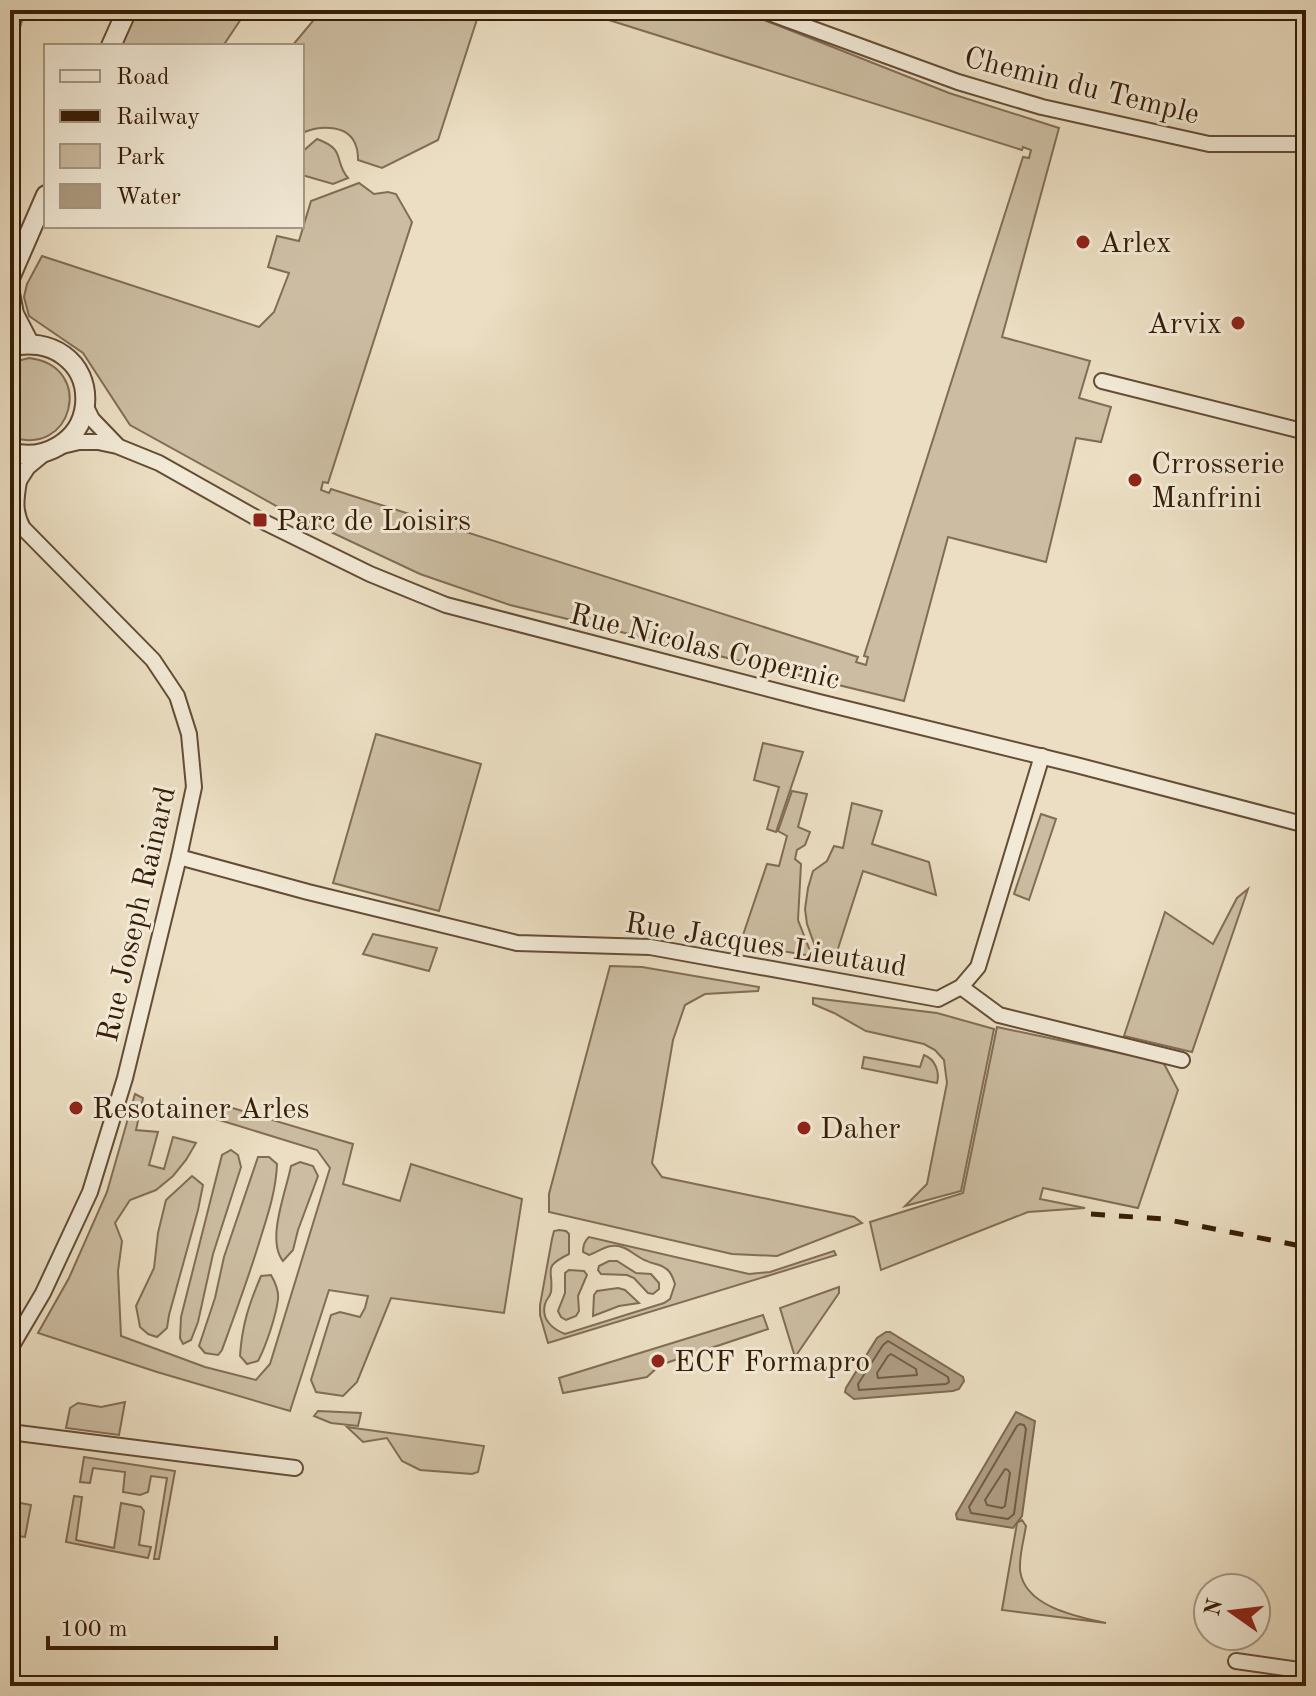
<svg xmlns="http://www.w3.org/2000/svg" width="1316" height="1696" viewBox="0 0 1316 1696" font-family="'Old Standard TT',serif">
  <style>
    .green { fill: #ccbda2; stroke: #826d54; stroke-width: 2 }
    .water { fill: #ae9c82; stroke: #7e6951; stroke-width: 2 }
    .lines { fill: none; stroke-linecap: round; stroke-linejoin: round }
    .shore { stroke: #725c44; stroke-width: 2 }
    .minor-casing { stroke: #644d36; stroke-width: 18 }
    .tertiary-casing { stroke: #644d36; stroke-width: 22 }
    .minor { stroke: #f2ead7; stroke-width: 14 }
    .tertiary { stroke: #f2ead7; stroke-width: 18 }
    .rail { stroke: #371d07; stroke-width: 5; stroke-dasharray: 14 14; stroke-linecap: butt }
    .poi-dot { fill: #8f2418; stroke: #f2ead7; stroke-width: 3 }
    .labels { text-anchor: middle; stroke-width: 6; stroke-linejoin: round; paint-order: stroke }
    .street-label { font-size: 30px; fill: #371d07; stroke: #f2ead7 }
    .poi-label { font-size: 30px; fill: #371d07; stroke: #f2ead7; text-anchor: start }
  </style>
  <rect width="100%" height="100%" fill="#ebdec2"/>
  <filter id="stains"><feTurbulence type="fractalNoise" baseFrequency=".0025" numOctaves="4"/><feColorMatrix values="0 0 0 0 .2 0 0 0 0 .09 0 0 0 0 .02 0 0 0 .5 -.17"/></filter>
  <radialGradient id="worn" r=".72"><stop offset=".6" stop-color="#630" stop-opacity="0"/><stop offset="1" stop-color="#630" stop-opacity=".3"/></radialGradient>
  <g class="green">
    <path d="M 10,10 L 25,10 L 10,63 Z"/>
    <path d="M 136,10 L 247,10 L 223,46 L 120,46 Z"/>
    <path d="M 322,10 L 480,10 L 438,140 L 382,168 L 358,160 C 358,156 358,151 356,146 C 349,124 320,125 302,133 L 302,46 L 292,46 Z"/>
    <path d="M 577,10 L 739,10 L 949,93 L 1059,128 L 1002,337 L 1090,361 L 1079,398 L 1111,407 L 1101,442 L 1076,438 L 1046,562 L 948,537 L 904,701 L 510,605 L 420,574 L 280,508 L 130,425 L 83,353 L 29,316 L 24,297 L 27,284 L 42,256 L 259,327 L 274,312 L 289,273 L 268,267 L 277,236 L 299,241 L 311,201 L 359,183 L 374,194 L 388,192 L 396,194 L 412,222 L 328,483 L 323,482 L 321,490 L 329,493 L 331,489 L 858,657 L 856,662 L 866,665 L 868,657 L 864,656 L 1023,157 L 1029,158 L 1031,150 L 1023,147 L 1022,150 Z"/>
    <path d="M 317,139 C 347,150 333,160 348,178 L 333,184 L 302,175 L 302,152 Z"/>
    <path d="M 29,358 C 97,366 72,461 10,436 L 10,363 Z"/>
    <path d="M 376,734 L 481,764 L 439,911 L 333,883 Z"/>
    <path d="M 763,743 L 803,752 L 776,832 L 767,829 L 779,787 L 754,780 Z"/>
    <path d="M 792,791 L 807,794 L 798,827 L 810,832 L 805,845 L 797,850 L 795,859 L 801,864 L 798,920 L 812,956 L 740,944 L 767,864 L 779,866 L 787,836 L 778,831 Z"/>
    <path d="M 852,803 L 882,811 L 872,844 L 929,862 L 936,895 L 863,871 L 834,961 L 820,960 L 807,924 L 805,909 L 808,888 L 813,871 L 827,861 L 834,846 L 843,848 Z"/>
    <path d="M 1041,814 L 1056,819 L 1029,900 L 1014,894 Z"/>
    <path d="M 1248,889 L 1192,1052 L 1124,1036 L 1165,912 L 1213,944 L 1237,898 Z"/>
    <path d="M 373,934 L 437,948 L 429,971 L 363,954 Z"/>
    <path d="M 610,966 L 642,967 L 759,987 L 758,991 L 705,994 L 685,1005 L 673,1040 L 652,1163 L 662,1177 L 854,1217 L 862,1223 L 777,1256 L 732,1254 L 549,1212 L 549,1194 Z"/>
    <path d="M 813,998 L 937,1013 L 994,1029 L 961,1191 L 905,1206 L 927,1184 L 947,1083 L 944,1060 L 935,1050 L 924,1044 L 866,1031 L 834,1013 L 813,1004 Z"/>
    <path d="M 997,1027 L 1163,1062 L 1178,1090 L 1138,1208 L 1043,1188 L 1040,1199 L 1085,1208 L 1028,1212 L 881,1270 L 870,1222 L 963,1193 Z"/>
    <path d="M 924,1055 C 935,1059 940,1072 937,1083 L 862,1068 L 864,1057 L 920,1067 Z"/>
    <path d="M 135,1094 L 143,1098 L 136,1130 L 158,1132 L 149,1165 L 164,1169 L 173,1137 L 196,1143 L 186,1160 L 173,1176 L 156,1190 L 130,1200 L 115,1223 L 122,1241 L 118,1271 L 121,1336 L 205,1367 L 256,1380 L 270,1364 L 330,1168 L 317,1150 L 213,1118 L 219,1104 L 353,1144 L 343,1184 L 400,1201 L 411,1164 L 522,1199 L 504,1313 L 391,1298 L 357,1382 L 343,1396 L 316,1392 L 311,1380 L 331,1315 L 340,1312 L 360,1317 L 365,1308 L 368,1296 L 329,1290 L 290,1411 L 157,1372 L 38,1333 L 69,1278 L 107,1192 Z"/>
    <path d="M 231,1150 L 238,1155 L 241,1167 L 213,1254 L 198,1322 L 191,1340 L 183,1344 L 180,1338 L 181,1317 L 222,1155 Z"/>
    <path d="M 258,1157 L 269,1157 L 277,1164 C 276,1192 267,1217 259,1243 C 248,1279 235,1314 222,1350 L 218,1355 L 205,1353 L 199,1346 L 215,1298 L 224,1257 Z"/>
    <path d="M 300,1162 L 313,1166 L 318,1176 L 298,1230 L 293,1250 L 283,1261 C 266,1240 286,1192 291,1166 Z"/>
    <path d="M 192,1176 L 203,1185 L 198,1210 L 169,1315 L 167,1328 L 157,1337 L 148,1334 L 140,1327 L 136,1306 L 154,1268 L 158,1233 L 166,1200 Z"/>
    <path d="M 559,1230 L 566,1231 L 569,1234 L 569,1254 C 541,1268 554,1269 551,1292 C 549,1299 547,1297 545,1304 C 541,1319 552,1329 565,1334 L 664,1303 L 670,1299 L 675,1284 C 673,1278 671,1271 665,1268 C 660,1264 652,1264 647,1261 C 635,1257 626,1244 612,1246 C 605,1246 596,1253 589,1255 L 583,1252 C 583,1246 584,1241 589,1237 L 749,1274 L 770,1272 L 834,1251 L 836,1255 L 548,1343 L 540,1315 L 540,1305 L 552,1239 L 554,1231 Z"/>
    <path d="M 609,1261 L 617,1261 L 636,1273 L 651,1274 L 659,1283 L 659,1289 L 653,1294 L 648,1293 L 634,1278 L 627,1275 L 601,1274 L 598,1270 L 599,1266 Z"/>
    <path d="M 569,1270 L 584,1271 L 587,1275 L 578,1296 L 579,1311 L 576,1316 L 566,1320 L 561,1317 L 558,1311 L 565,1293 L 565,1273 Z"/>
    <path d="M 271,1275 C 275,1282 279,1290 278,1299 C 276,1316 266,1346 258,1361 L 247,1364 L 240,1356 C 242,1325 249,1304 261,1276 Z"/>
    <path d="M 839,1287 L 839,1293 L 795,1357 L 780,1308 Z"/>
    <path d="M 618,1288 L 625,1290 L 639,1303 L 619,1306 L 593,1316 L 594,1295 L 597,1291 Z"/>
    <path d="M 763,1315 L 768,1329 L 660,1365 L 647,1377 L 563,1393 L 559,1378 Z"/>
    <path d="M 125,1402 L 119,1435 L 66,1428 L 70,1408 L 78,1403 L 101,1407 Z"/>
    <path d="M 318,1411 L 361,1413 L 358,1426 L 331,1423 L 314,1416 Z"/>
    <path d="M 347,1427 L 484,1446 L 478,1472 L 472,1474 L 420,1470 L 402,1461 L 387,1438 L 363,1442 Z"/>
    <path d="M 84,1457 L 175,1471 L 159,1559 L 154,1559 L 167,1478 L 151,1476 L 148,1492 L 140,1495 L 123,1492 L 125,1472 L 93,1468 L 90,1483 L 80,1482 Z"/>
    <path d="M 74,1496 L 82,1497 L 76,1540 L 114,1548 L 121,1503 L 141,1507 L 144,1511 L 139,1545 L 151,1547 L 148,1558 L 66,1542 Z"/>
    <path d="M 10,1501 L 31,1505 L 25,1537 L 10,1535 Z"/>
    <path d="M 1022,1520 L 1026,1526 C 1024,1539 1019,1556 1020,1570 C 1024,1607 1078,1617 1106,1623 L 1002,1610 L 1017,1523 Z"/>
  </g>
  <g class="water">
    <path d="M 886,1332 L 890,1332 L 963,1377 L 964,1381 L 959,1389 L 953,1391 L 854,1399 L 845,1392 L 846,1388 L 877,1338 Z"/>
    <path d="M 1016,1412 L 1035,1421 L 1022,1516 L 1013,1528 L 957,1519 L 956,1514 Z"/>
  </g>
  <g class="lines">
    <g class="shore">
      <path d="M 888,1341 L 948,1377 L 949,1382 L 946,1384 L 859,1390 L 858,1384 L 883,1345 Z"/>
      <path d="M 891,1354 L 916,1369 L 917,1375 L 878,1378 L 877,1373 L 888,1356 Z"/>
      <path d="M 1020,1424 L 1024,1425 L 1026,1429 L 1014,1514 L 1008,1519 L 971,1513 L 969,1507 L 1017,1426 Z"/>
      <path d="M 1005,1469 L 1008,1470 L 1010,1473 L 1005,1506 L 1002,1508 L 987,1505 L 985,1500 Z"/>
    </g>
    <defs>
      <g id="minor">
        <path d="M 761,10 L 958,82 L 1042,107 L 1209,144 L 1306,144"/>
        <path d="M 1102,381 L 1306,432"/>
        <path d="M 85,405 L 92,419 L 117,445"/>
        <path d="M 58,447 L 79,442 L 98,442 L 117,446 L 159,463 L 260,520 L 370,574 L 446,605 L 819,702 L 1076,765 L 1306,825"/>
        <path d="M 10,458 L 14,463 L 19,481 L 28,467 L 45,453"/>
        <path d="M 179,857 L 308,892 L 517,943 L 650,947 L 938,999 L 961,987 L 978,967 L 1042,756"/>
        <path d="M 961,987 L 999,1015 L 1182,1060"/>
        <path d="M 10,1349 L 43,1293 L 90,1192 L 125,1078 L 179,857 L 194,787 L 189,734 L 177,696 L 153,660 L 23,528 C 14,512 16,499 19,481"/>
        <path d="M 10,1432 L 295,1468"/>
        <path d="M 1236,1661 L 1306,1671"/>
      </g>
      <g id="tertiary">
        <path d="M 111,46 L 127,10"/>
        <path d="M 10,278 L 46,195"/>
        <path d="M 10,293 L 14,314 L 29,343"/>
        <path d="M 10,347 C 49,336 89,361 85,405 C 81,442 43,462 10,452"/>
      </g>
    </defs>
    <use href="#minor" class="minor-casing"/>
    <use href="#tertiary" class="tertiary-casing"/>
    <use href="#minor" class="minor"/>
    <use href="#tertiary" class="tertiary"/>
    <path class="rail" d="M 1091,1214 L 1164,1219 L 1306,1247"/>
  </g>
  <g class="poi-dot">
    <circle cx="1083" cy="242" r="8"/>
    <circle cx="1238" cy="323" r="8"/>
    <circle cx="1135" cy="480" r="8"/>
    <rect x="252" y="512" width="16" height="16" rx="4"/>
    <circle cx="76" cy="1108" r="8"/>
    <circle cx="804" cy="1128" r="8"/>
    <circle cx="658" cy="1361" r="8"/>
  </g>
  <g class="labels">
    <g class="street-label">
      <text transform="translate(1082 85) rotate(14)" y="10">Chemin du Temple</text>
      <text transform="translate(705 646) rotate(14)" y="10">Rue Nicolas Copernic</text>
      <text transform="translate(136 914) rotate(-77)" y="10">Rue Joseph Rainard</text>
      <text transform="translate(766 944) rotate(9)" y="10">Rue Jacques Lieutaud</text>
    </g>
    <g class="poi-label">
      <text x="1099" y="252">Arlex</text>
      <text x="1222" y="333" text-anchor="end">Arvix</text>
      <text x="1151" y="473">Crrosserie<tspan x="1151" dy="34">Manfrini</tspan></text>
      <text x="276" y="530">Parc de Loisirs</text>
      <text x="92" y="1118">Resotainer Arles</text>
      <text x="820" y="1138">Daher</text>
      <text x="674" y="1371">ECF Formapro</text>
    </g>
  </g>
  <rect width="1316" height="1696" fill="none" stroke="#ebdec2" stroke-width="40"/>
  <rect x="12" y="12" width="1292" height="1672" fill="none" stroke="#371d07" stroke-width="4"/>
  <rect x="20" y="20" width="1276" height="1656" fill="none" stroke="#371d07" stroke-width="2"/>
  <rect x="44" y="44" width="260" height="184" fill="#f2ead7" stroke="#a79884" stroke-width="2"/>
  <rect x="60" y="70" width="40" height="12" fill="#f2ead7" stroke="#a79884" stroke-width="2"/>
  <text x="116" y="84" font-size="24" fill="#371d07">Road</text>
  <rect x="60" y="110" width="40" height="12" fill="#371d07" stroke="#a79884" stroke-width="2"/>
  <text x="116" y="124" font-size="24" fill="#371d07">Railway</text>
  <rect x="60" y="144" width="40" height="24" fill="#ccbda2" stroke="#a79884" stroke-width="2"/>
  <text x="116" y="164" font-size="24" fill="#371d07">Park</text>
  <rect x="60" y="184" width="40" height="24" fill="#ae9c82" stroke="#a79884" stroke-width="2"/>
  <text x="116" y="204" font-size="24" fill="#371d07">Water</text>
  <g transform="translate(1232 1612) rotate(284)"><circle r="38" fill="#f2ead7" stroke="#a79884" stroke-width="2"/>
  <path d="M0-6L14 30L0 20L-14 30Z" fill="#8f2418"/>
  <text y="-12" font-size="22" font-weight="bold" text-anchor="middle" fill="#371d07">N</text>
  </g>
  <path d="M48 1636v12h228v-12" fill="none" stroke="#371d07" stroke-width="4"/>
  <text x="60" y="1636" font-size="24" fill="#371d07" stroke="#f2ead7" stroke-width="6" paint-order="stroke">100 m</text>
  <rect width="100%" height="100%" filter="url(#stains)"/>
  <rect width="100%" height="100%" fill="url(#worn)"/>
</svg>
